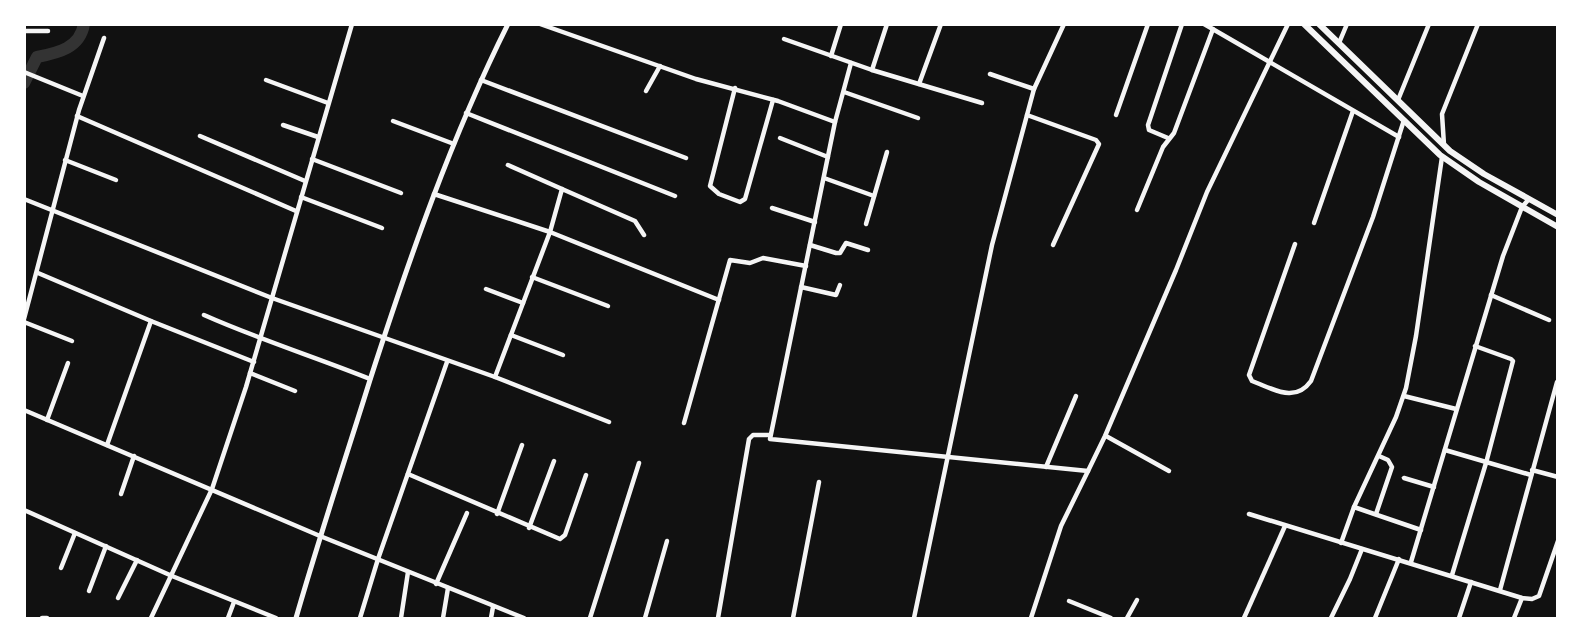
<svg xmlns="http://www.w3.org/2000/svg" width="1582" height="643" viewBox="0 0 1582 643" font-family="'PT Serif',serif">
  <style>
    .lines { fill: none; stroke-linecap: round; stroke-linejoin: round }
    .river { stroke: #333; stroke-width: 12 }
    .minor { stroke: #f5f5f5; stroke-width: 4.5 }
    .tertiary { stroke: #f5f5f5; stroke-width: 5 }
    .primary { stroke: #f5f5f5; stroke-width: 6 }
  </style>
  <rect width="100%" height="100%" fill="#111"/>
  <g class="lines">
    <path class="river" d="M 24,83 L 37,57 C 58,53 80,48 84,24"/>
    <g class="minor">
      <path d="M 540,24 L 696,79 L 778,101 L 835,122"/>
      <path d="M 1204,24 L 1399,137"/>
      <path d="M 24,31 L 48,31"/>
      <path d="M 784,39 L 872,70 L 982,103"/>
      <path d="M 1339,43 L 1347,24"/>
      <path d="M 831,56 L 841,24"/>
      <path d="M 851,63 L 835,122 L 770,439 L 1088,471 L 1105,436 L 1176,270 L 1207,192 L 1288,24"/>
      <path d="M 872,70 L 887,24"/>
      <path d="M 24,72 L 83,96"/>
      <path d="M 990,74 L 1034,89"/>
      <path d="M 266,80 L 328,103"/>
      <path d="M 481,80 L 686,158"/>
      <path d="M 919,84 L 941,24"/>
      <path d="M 735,88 L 710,186 L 719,194 L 740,202 L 745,199 L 773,100"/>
      <path d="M 646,91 L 660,66"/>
      <path d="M 844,92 L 918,118"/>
      <path d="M 1398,100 L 1429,24"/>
      <path d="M 466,113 L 675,196"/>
      <path d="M 1027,115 L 1096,140 L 1099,144 L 1053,245"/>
      <path d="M 1116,115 L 1148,24"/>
      <path d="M 77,116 L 296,211"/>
      <path d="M 393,121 L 454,144"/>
      <path d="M 283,125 L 318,137"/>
      <path d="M 200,136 L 305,181"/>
      <path d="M 780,138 L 828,157"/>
      <path d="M 1168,138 L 1149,130 L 1148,125 L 1182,24"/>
      <path d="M 1444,145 L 1442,114 L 1478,24"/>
      <path d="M 312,159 L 401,193"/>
      <path d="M 65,160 L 116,180"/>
      <path d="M 508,165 L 562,189"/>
      <path d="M 824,178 L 874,196"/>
      <path d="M 434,194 L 550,232 L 719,300"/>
      <path d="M 301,197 L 382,228"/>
      <path d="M 24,199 L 272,298 L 495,377 L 609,422"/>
      <path d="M 772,208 L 815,222"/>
      <path d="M 1137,210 L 1163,147 L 1174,133 L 1213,29"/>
      <path d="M 1314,223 L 1353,111"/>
      <path d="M 866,224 L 887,152"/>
      <path d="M 1295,244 L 1249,375 L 1252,381 L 1257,383 C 1277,391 1296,402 1311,381 L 1373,217 L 1404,120"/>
      <path d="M 810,245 L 836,253 L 840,253 L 846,243 L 868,250"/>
      <path d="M 38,273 L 151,321 L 107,445"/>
      <path d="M 532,277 L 608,306"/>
      <path d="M 801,287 L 836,295 L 840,285"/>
      <path d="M 486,289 L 523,303"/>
      <path d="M 1491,295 L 1549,320"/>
      <path d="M 204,315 C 258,339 315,357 370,379"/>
      <path d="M 24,319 L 79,110 L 104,38"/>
      <path d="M 151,321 L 254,362"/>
      <path d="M 24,322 L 72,341"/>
      <path d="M 511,335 L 563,355"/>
      <path d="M 250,373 L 295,391"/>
      <path d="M 495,377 L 550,232 L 562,189 L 635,221 L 644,235"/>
      <path d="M 1404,396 L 1456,409"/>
      <path d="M 24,410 L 320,536 L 524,618"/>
      <path d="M 47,420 L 68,363"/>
      <path d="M 684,423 L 730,260 L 750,263 L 763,258 L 806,266"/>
      <path d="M 1106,436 L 1169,471"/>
      <path d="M 1445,450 L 1531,475"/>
      <path d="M 1046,467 L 1076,396"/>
      <path d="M 1532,470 L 1558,477"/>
      <path d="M 408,474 L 560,539 L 565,535 L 586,475"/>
      <path d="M 1404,478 L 1434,487"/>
      <path d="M 121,494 L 134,456"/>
      <path d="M 1354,507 L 1421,530"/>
      <path d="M 24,510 L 172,576 L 276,618"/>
      <path d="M 497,514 L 522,445"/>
      <path d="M 1249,514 L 1522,598 L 1532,599 L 1539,596 L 1558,541"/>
      <path d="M 1376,514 L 1392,467 L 1388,460 L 1379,456"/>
      <path d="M 529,528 L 554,461"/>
      <path d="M 1341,543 L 1354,507 L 1396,417 L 1406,388 L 1416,336 L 1442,157"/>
      <path d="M 1411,562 L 1503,256 L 1522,207 L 1529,199"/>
      <path d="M 61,568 L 75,533"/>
      <path d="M 1452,575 L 1486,463 L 1513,361 L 1511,359 L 1475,346"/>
      <path d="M 436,584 L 467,513"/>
      <path d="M 1500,590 L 1557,382"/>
      <path d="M 89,591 L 106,546"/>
      <path d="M 118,598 L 137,560"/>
      <path d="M 1069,601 L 1111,618"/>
      <path d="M 42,618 L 47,618"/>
      <path d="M 151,618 L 212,489 L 246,387 L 352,24"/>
      <path d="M 228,618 L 234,602"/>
      <path d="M 360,618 L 378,559 L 447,362"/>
      <path d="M 401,618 L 408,572"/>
      <path d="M 443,618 L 448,588"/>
      <path d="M 491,618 L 493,607"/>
      <path d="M 590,618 L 639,463"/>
      <path d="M 645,618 L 667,541"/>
      <path d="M 718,618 L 749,439 L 753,435 L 770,435"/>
      <path d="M 793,618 L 819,482"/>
      <path d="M 914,618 L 992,245 L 1034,89 L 1064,24"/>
      <path d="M 1031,618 L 1061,526 L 1088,471"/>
      <path d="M 1127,618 L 1137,600"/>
      <path d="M 1244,618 L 1285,526"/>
      <path d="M 1331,618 L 1350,579 L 1362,549"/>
      <path d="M 1375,618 L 1399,559"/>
      <path d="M 1459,618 L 1471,582"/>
      <path d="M 1514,618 L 1522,598"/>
    </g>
    <path class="tertiary" d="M 296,618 C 319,538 345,460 370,380 C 409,259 451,138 508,24"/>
    <g class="primary">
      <path d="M 1304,24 L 1440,155 L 1479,182 L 1558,227"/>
      <path d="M 1319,24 L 1450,151 L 1484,174 L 1558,215"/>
    </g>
  </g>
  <rect width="1582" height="643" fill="none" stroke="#ffffff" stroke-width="52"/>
</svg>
